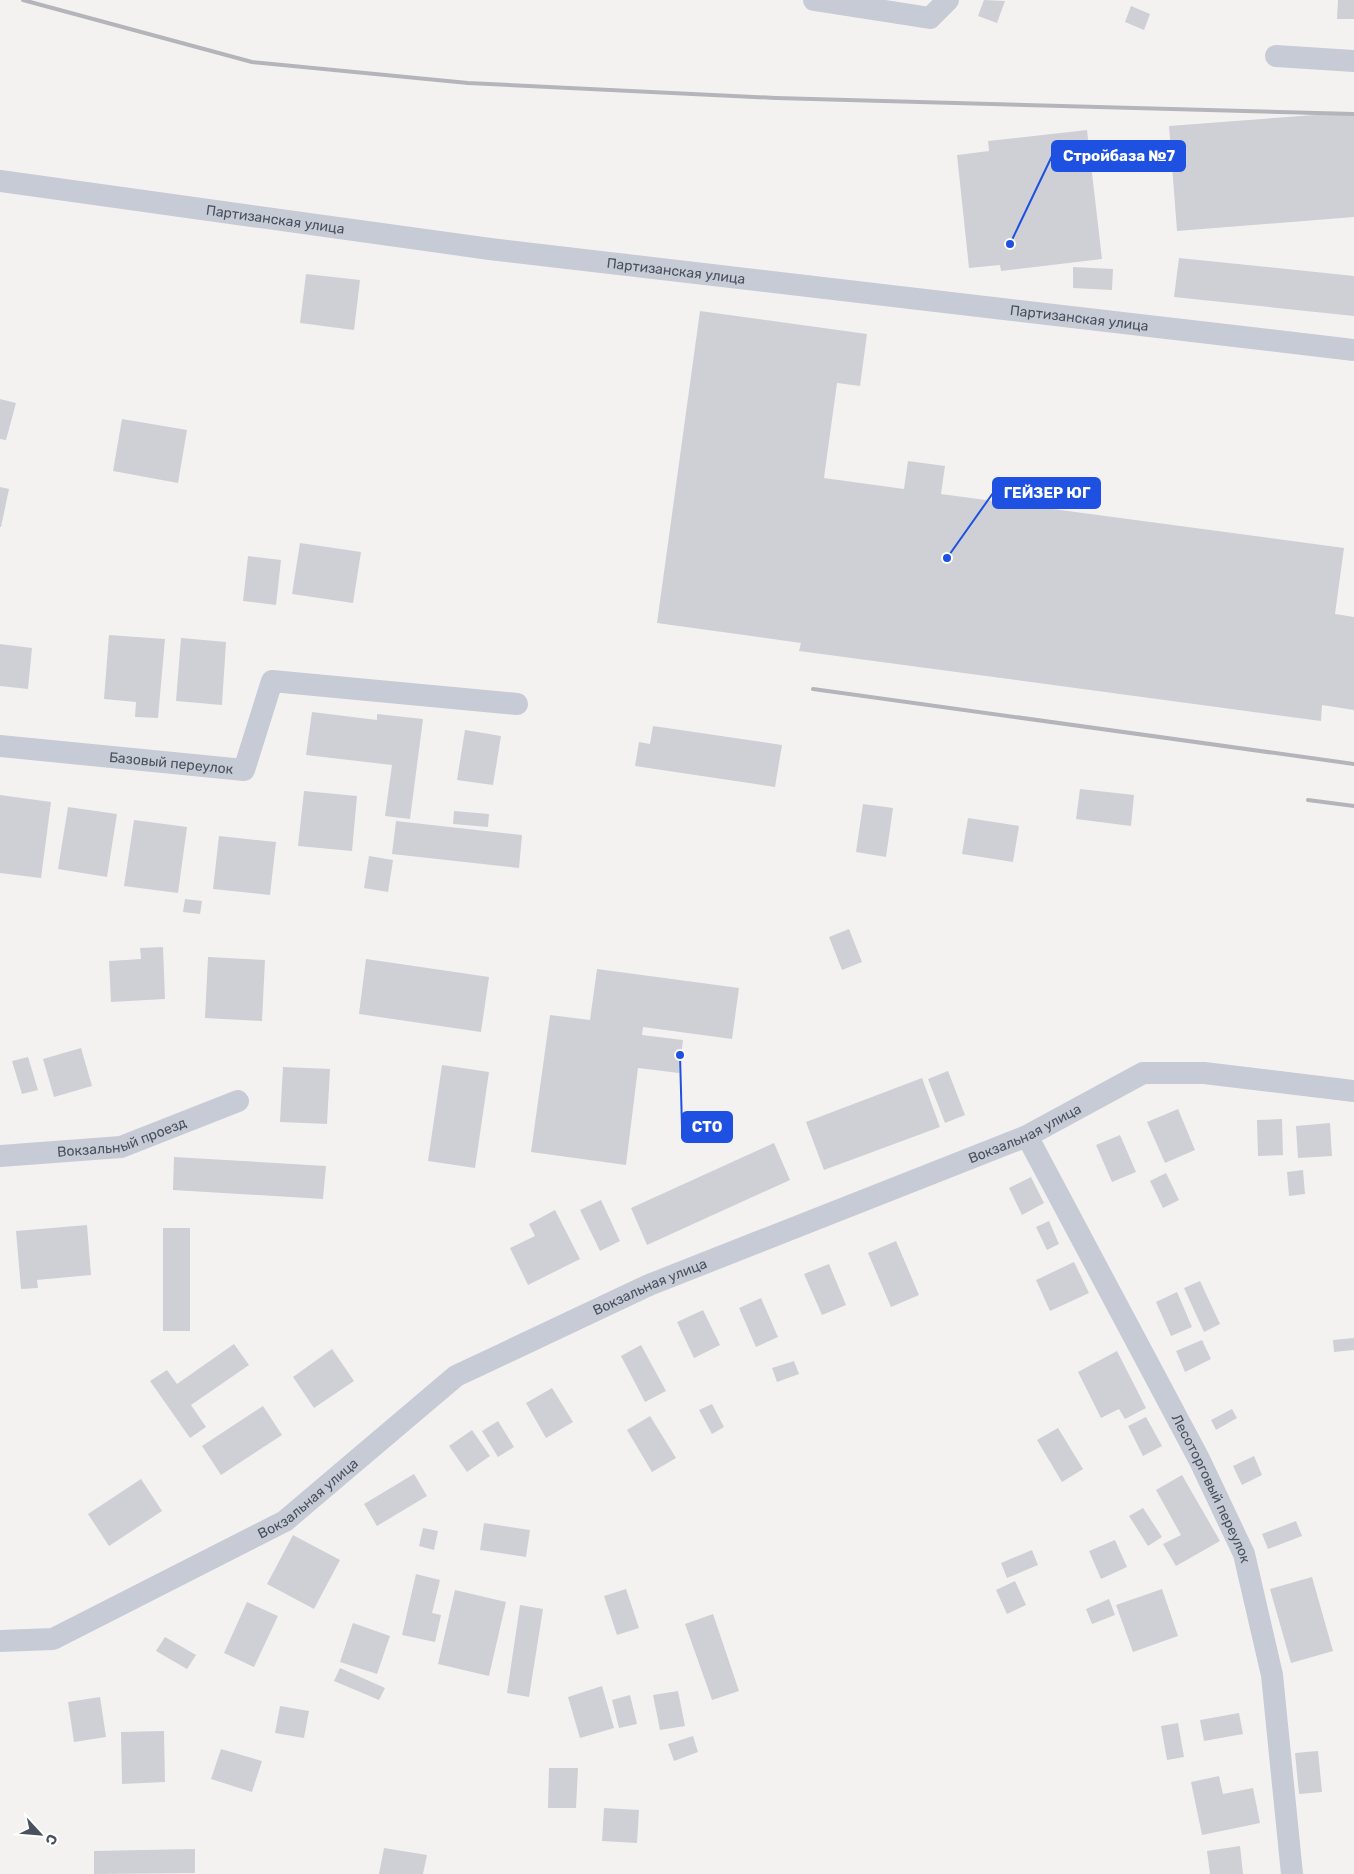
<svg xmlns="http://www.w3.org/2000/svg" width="1354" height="1874" viewBox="0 0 1354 1874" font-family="Rubik,sans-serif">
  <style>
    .building { fill: #ced0d6 }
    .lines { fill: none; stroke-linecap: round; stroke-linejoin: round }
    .street { stroke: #c6cbd5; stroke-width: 22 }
    .rail { stroke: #b4b5bb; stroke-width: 4 }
    .labels { text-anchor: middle; stroke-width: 4.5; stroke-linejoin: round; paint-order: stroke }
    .street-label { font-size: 14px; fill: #49515f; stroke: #fff }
    .leader { fill: none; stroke: #1e51e1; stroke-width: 2 }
    .callout-dot { fill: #1e51e1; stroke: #fff; stroke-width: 2 }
    .callout { fill: #1e51e1; stroke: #1e51e1; stroke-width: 2 }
    .callout-label { font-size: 15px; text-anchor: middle; font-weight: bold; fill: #fff }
  </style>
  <rect width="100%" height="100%" fill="#f4f2f1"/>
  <g class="building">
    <path d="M 984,0 L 1005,1 L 997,23 L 978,16 Z"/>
    <path d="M 1338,0 L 1354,0 L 1354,19 L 1337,19 Z"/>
    <path d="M 1131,6 L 1150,14 L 1144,30 L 1125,22 Z"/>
    <path d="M 1354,112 L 1354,217 L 1177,231 L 1169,126 Z"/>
    <path d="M 1087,130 L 1102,259 L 1001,271 L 1000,265 L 969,268 L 957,155 L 989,151 L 988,141 Z"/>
    <path d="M 1179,258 L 1354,276 L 1354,316 L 1174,297 Z"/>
    <path d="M 1073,267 L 1113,269 L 1112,290 L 1073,288 Z"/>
    <path d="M 306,274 L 360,280 L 354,330 L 300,323 Z"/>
    <path d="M 700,311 L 867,334 L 860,386 L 837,383 L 824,478 L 904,489 L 908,461 L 945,466 L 941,494 L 1344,548 L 1335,614 L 1354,617 L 1354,710 L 1322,705 L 1321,721 L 799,651 L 801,643 L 657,623 Z"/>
    <path d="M 0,399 L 16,403 L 6,440 L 0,439 Z"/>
    <path d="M 122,419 L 187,430 L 178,483 L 113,471 Z"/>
    <path d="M 0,487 L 9,489 L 1,527 L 0,527 Z"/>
    <path d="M 300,543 L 361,552 L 353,603 L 292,594 Z"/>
    <path d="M 248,556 L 281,560 L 276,605 L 243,601 Z"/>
    <path d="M 109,635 L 165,639 L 158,718 L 135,717 L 136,702 L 104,699 Z"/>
    <path d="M 181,638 L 226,642 L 222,705 L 176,701 Z"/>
    <path d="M 0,644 L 32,648 L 28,689 L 0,686 Z"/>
    <path d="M 312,712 L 377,720 L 377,714 L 423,719 L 410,819 L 385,816 L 392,765 L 306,755 Z"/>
    <path d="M 653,726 L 782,745 L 775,787 L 635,766 L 639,742 L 650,744 Z"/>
    <path d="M 465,730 L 501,736 L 493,785 L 457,780 Z"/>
    <path d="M 1080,789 L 1134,795 L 1131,826 L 1076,819 Z"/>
    <path d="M 304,791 L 357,796 L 352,851 L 298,846 Z"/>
    <path d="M 0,795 L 51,802 L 41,878 L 0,873 Z"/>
    <path d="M 863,804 L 893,808 L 886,857 L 856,852 Z"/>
    <path d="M 68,807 L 117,814 L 107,877 L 58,869 Z"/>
    <path d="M 454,811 L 489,814 L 488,827 L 453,824 Z"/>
    <path d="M 968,818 L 1019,826 L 1013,862 L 962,854 Z"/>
    <path d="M 134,820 L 187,827 L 178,893 L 124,886 Z"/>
    <path d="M 396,821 L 522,835 L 519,868 L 392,854 Z"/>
    <path d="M 219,836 L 276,842 L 270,895 L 213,889 Z"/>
    <path d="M 369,856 L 393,860 L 388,892 L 364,888 Z"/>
    <path d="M 185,899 L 202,901 L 200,914 L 183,912 Z"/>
    <path d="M 849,929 L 862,962 L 842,970 L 829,937 Z"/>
    <path d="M 163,947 L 165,999 L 111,1002 L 109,961 L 141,959 L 140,948 Z"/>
    <path d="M 208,957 L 265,960 L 262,1021 L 205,1018 Z"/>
    <path d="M 366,959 L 489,977 L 481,1032 L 359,1014 Z"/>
    <path d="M 597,969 L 739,988 L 732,1039 L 643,1027 L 642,1035 L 683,1040 L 679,1073 L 638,1068 L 626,1165 L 531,1152 L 550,1015 L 590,1020 Z"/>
    <path d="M 81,1048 L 92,1086 L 54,1097 L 43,1059 Z"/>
    <path d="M 28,1057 L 38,1090 L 22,1094 L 12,1061 Z"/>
    <path d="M 442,1065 L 489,1072 L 475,1168 L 428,1161 Z"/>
    <path d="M 283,1067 L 330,1069 L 327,1124 L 280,1122 Z"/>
    <path d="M 948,1071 L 965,1115 L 945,1123 L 928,1079 Z"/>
    <path d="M 922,1078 L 940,1127 L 824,1170 L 806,1122 Z"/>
    <path d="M 1178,1109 L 1195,1150 L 1165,1163 L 1147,1122 Z"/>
    <path d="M 1282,1119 L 1283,1155 L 1258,1156 L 1257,1120 Z"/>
    <path d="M 1330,1123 L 1332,1156 L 1298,1158 L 1296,1126 Z"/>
    <path d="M 1120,1135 L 1136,1172 L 1112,1182 L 1096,1145 Z"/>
    <path d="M 774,1143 L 790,1180 L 647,1245 L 631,1208 Z"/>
    <path d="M 174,1157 L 326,1166 L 323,1199 L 173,1190 Z"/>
    <path d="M 1303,1170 L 1305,1194 L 1289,1196 L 1287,1172 Z"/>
    <path d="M 1166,1173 L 1179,1200 L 1163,1208 L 1150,1181 Z"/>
    <path d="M 1031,1177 L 1044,1203 L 1022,1215 L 1009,1188 Z"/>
    <path d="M 601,1200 L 620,1241 L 600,1251 L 580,1210 Z"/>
    <path d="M 555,1210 L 580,1259 L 528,1285 L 510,1248 L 535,1236 L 529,1224 Z"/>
    <path d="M 1049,1221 L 1059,1244 L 1047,1250 L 1036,1227 Z"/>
    <path d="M 87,1225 L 91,1275 L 37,1280 L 38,1288 L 21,1289 L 16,1231 Z"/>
    <rect x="163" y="1228" width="27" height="103"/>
    <path d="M 896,1241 L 919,1295 L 891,1307 L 868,1253 Z"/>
    <path d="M 1074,1262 L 1089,1293 L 1050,1311 L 1036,1280 Z"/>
    <path d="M 829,1264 L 846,1305 L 822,1315 L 804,1274 Z"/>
    <path d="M 1200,1281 L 1220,1324 L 1204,1332 L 1184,1288 Z"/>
    <path d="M 1177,1292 L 1192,1327 L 1171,1336 L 1156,1302 Z"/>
    <path d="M 761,1298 L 778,1337 L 756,1347 L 739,1308 Z"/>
    <path d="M 703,1310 L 720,1345 L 694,1358 L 677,1322 Z"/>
    <path d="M 1354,1338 L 1354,1350 L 1334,1352 L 1333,1340 Z"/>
    <path d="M 1202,1340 L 1211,1359 L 1185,1372 L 1176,1351 Z"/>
    <path d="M 234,1344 L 249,1365 L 191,1405 L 206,1427 L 190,1438 L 150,1381 L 167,1370 L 177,1384 Z"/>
    <path d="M 641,1345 L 666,1391 L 645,1402 L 621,1356 Z"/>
    <path d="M 332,1349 L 354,1381 L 314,1408 L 293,1377 Z"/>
    <path d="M 1117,1351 L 1146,1408 L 1125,1419 L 1119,1409 L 1101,1418 L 1078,1372 Z"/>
    <path d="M 794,1361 L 799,1374 L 777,1382 L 772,1368 Z"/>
    <path d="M 552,1388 L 573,1422 L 546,1438 L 526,1403 Z"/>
    <path d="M 712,1404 L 724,1427 L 712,1434 L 699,1410 Z"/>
    <path d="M 263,1406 L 282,1435 L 221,1475 L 202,1446 Z"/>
    <path d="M 1232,1409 L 1237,1418 L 1216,1430 L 1211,1420 Z"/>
    <path d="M 650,1416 L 676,1458 L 652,1472 L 627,1430 Z"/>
    <path d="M 1146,1417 L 1162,1446 L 1143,1456 L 1128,1426 Z"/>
    <path d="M 498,1421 L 514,1447 L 498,1457 L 482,1431 Z"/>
    <path d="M 1058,1428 L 1083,1469 L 1062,1482 L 1037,1440 Z"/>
    <path d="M 472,1430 L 490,1456 L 467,1472 L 449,1446 Z"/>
    <path d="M 1254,1456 L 1262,1475 L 1242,1485 L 1233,1466 Z"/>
    <path d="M 414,1474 L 427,1496 L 377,1526 L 364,1504 Z"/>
    <path d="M 1182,1475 L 1220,1541 L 1176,1566 L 1163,1544 L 1181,1535 L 1156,1490 Z"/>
    <path d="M 141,1479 L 162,1511 L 109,1546 L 88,1514 Z"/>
    <path d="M 1143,1508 L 1162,1537 L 1148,1546 L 1129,1516 Z"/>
    <path d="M 1296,1521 L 1302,1536 L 1268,1549 L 1262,1534 Z"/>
    <path d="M 484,1523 L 530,1530 L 526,1557 L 480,1550 Z"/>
    <path d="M 423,1528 L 438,1531 L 434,1550 L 419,1546 Z"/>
    <path d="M 293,1535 L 340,1560 L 314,1609 L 267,1584 Z"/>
    <path d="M 1115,1540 L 1127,1567 L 1101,1579 L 1089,1551 Z"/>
    <path d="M 1032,1550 L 1038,1565 L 1007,1578 L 1001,1563 Z"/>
    <path d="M 416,1574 L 440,1580 L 432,1613 L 441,1615 L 435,1642 L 402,1635 Z"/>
    <path d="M 1312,1577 L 1333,1651 L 1291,1663 L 1270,1589 Z"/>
    <path d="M 1015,1581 L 1026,1605 L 1007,1614 L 996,1590 Z"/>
    <path d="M 626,1589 L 639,1628 L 617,1635 L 604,1596 Z"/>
    <path d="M 1162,1589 L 1178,1636 L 1133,1652 L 1116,1605 Z"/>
    <path d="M 455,1590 L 506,1602 L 489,1676 L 438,1664 Z"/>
    <path d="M 1109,1599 L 1115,1615 L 1092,1624 L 1086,1609 Z"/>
    <path d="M 247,1602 L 278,1616 L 254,1667 L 224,1653 Z"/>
    <path d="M 520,1605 L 543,1609 L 529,1697 L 507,1693 Z"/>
    <path d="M 713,1614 L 739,1691 L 712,1700 L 685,1624 Z"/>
    <path d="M 353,1623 L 390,1636 L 377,1674 L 340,1662 Z"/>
    <path d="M 165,1637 L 196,1655 L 187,1669 L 156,1651 Z"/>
    <path d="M 340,1668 L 385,1688 L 379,1700 L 334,1681 Z"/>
    <path d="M 602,1686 L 614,1728 L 580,1738 L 568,1697 Z"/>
    <path d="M 678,1691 L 685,1726 L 660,1730 L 653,1695 Z"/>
    <path d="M 630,1695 L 637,1724 L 619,1728 L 612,1700 Z"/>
    <path d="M 100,1697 L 106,1737 L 74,1742 L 68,1702 Z"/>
    <path d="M 280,1706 L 309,1711 L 304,1738 L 275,1733 Z"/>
    <path d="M 1239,1713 L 1243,1734 L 1204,1741 L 1200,1720 Z"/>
    <path d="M 1178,1723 L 1184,1757 L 1167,1760 L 1161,1726 Z"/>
    <path d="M 164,1731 L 165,1782 L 122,1784 L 121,1732 Z"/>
    <path d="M 693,1736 L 698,1752 L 674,1761 L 668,1744 Z"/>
    <path d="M 221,1749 L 262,1761 L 252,1792 L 211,1779 Z"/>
    <path d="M 1318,1751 L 1322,1792 L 1299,1794 L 1295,1753 Z"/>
    <path d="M 549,1768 L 578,1768 L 576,1808 L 548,1808 Z"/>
    <path d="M 1219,1776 L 1223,1794 L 1253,1788 L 1260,1823 L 1202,1835 L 1191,1782 Z"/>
    <path d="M 604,1808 L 639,1810 L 637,1843 L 602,1841 Z"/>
    <path d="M 1240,1846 L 1243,1874 L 1210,1874 L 1207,1851 Z"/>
    <path d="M 384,1848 L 427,1855 L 423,1874 L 379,1874 Z"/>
    <path d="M 195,1849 L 195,1873 L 94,1874 L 94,1851 Z"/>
  </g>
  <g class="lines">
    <g class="street">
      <path d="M 814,0 L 930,18 L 948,0"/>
      <path d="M 1276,56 L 1354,61"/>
      <path id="s1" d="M 0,181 L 490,249 L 1354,350"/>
      <path id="s2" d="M 0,746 L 244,770 L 272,681 L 517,704"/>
      <path id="s3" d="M 1027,1136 L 1199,1459 L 1244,1554 L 1272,1675 L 1292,1874"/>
      <path id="s4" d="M 0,1156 L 121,1147 L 238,1101"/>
      <path id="s5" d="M 0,1641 L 53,1639 L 285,1521 L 456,1376 L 649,1285 L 1027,1136 L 1143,1073 L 1204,1073 L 1354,1091"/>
    </g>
    <g class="rail">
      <path d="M 23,0 L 252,62 L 468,83 L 776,98 L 1354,114"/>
      <path d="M 813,689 L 1354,764"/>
      <path d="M 1308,800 L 1354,806"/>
    </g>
  </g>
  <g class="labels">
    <g class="street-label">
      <text dy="5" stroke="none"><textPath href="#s1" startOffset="278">Партизанская улица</textPath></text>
      <text dy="5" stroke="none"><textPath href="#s1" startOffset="682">Партизанская улица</textPath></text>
      <text dy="5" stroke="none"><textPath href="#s1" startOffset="1088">Партизанская улица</textPath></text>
      <text dy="5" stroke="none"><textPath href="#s2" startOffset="172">Базовый переулок</textPath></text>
      <text dy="5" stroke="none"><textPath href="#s5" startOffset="1156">Вокзальная улица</textPath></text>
      <text dy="5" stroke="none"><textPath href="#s4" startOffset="124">Вокзальный проезд</textPath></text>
      <text dy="5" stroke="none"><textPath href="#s5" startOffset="751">Вокзальная улица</textPath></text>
      <text dy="5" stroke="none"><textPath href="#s3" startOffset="398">Лесоторговый переулок</textPath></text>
      <text dy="5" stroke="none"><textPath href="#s5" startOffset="345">Вокзальная улица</textPath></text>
    </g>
  </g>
  <path class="leader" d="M1010 244L1052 156M947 558L993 493M680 1055L682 1127"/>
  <g class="callout-dot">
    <circle cx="1010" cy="244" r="5"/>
    <circle cx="947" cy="558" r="5"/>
    <circle cx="680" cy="1055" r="5"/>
  </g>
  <g class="callout">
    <rect x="1052" y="141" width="133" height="30" rx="5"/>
    <rect x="993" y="478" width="107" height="30" rx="5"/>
    <rect x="682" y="1112" width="50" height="30" rx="5"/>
  </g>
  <g class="callout-label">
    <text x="1119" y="161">Стройбаза №7</text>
    <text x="1047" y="498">ГЕЙЗЕР ЮГ</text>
    <text x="707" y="1132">СТО</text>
  </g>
  <g transform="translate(40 1834) rotate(116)" stroke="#ffffff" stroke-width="4" paint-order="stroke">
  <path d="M0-4L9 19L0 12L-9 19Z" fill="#49515f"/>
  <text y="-8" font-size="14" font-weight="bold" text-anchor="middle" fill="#49515f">С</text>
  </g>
</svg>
